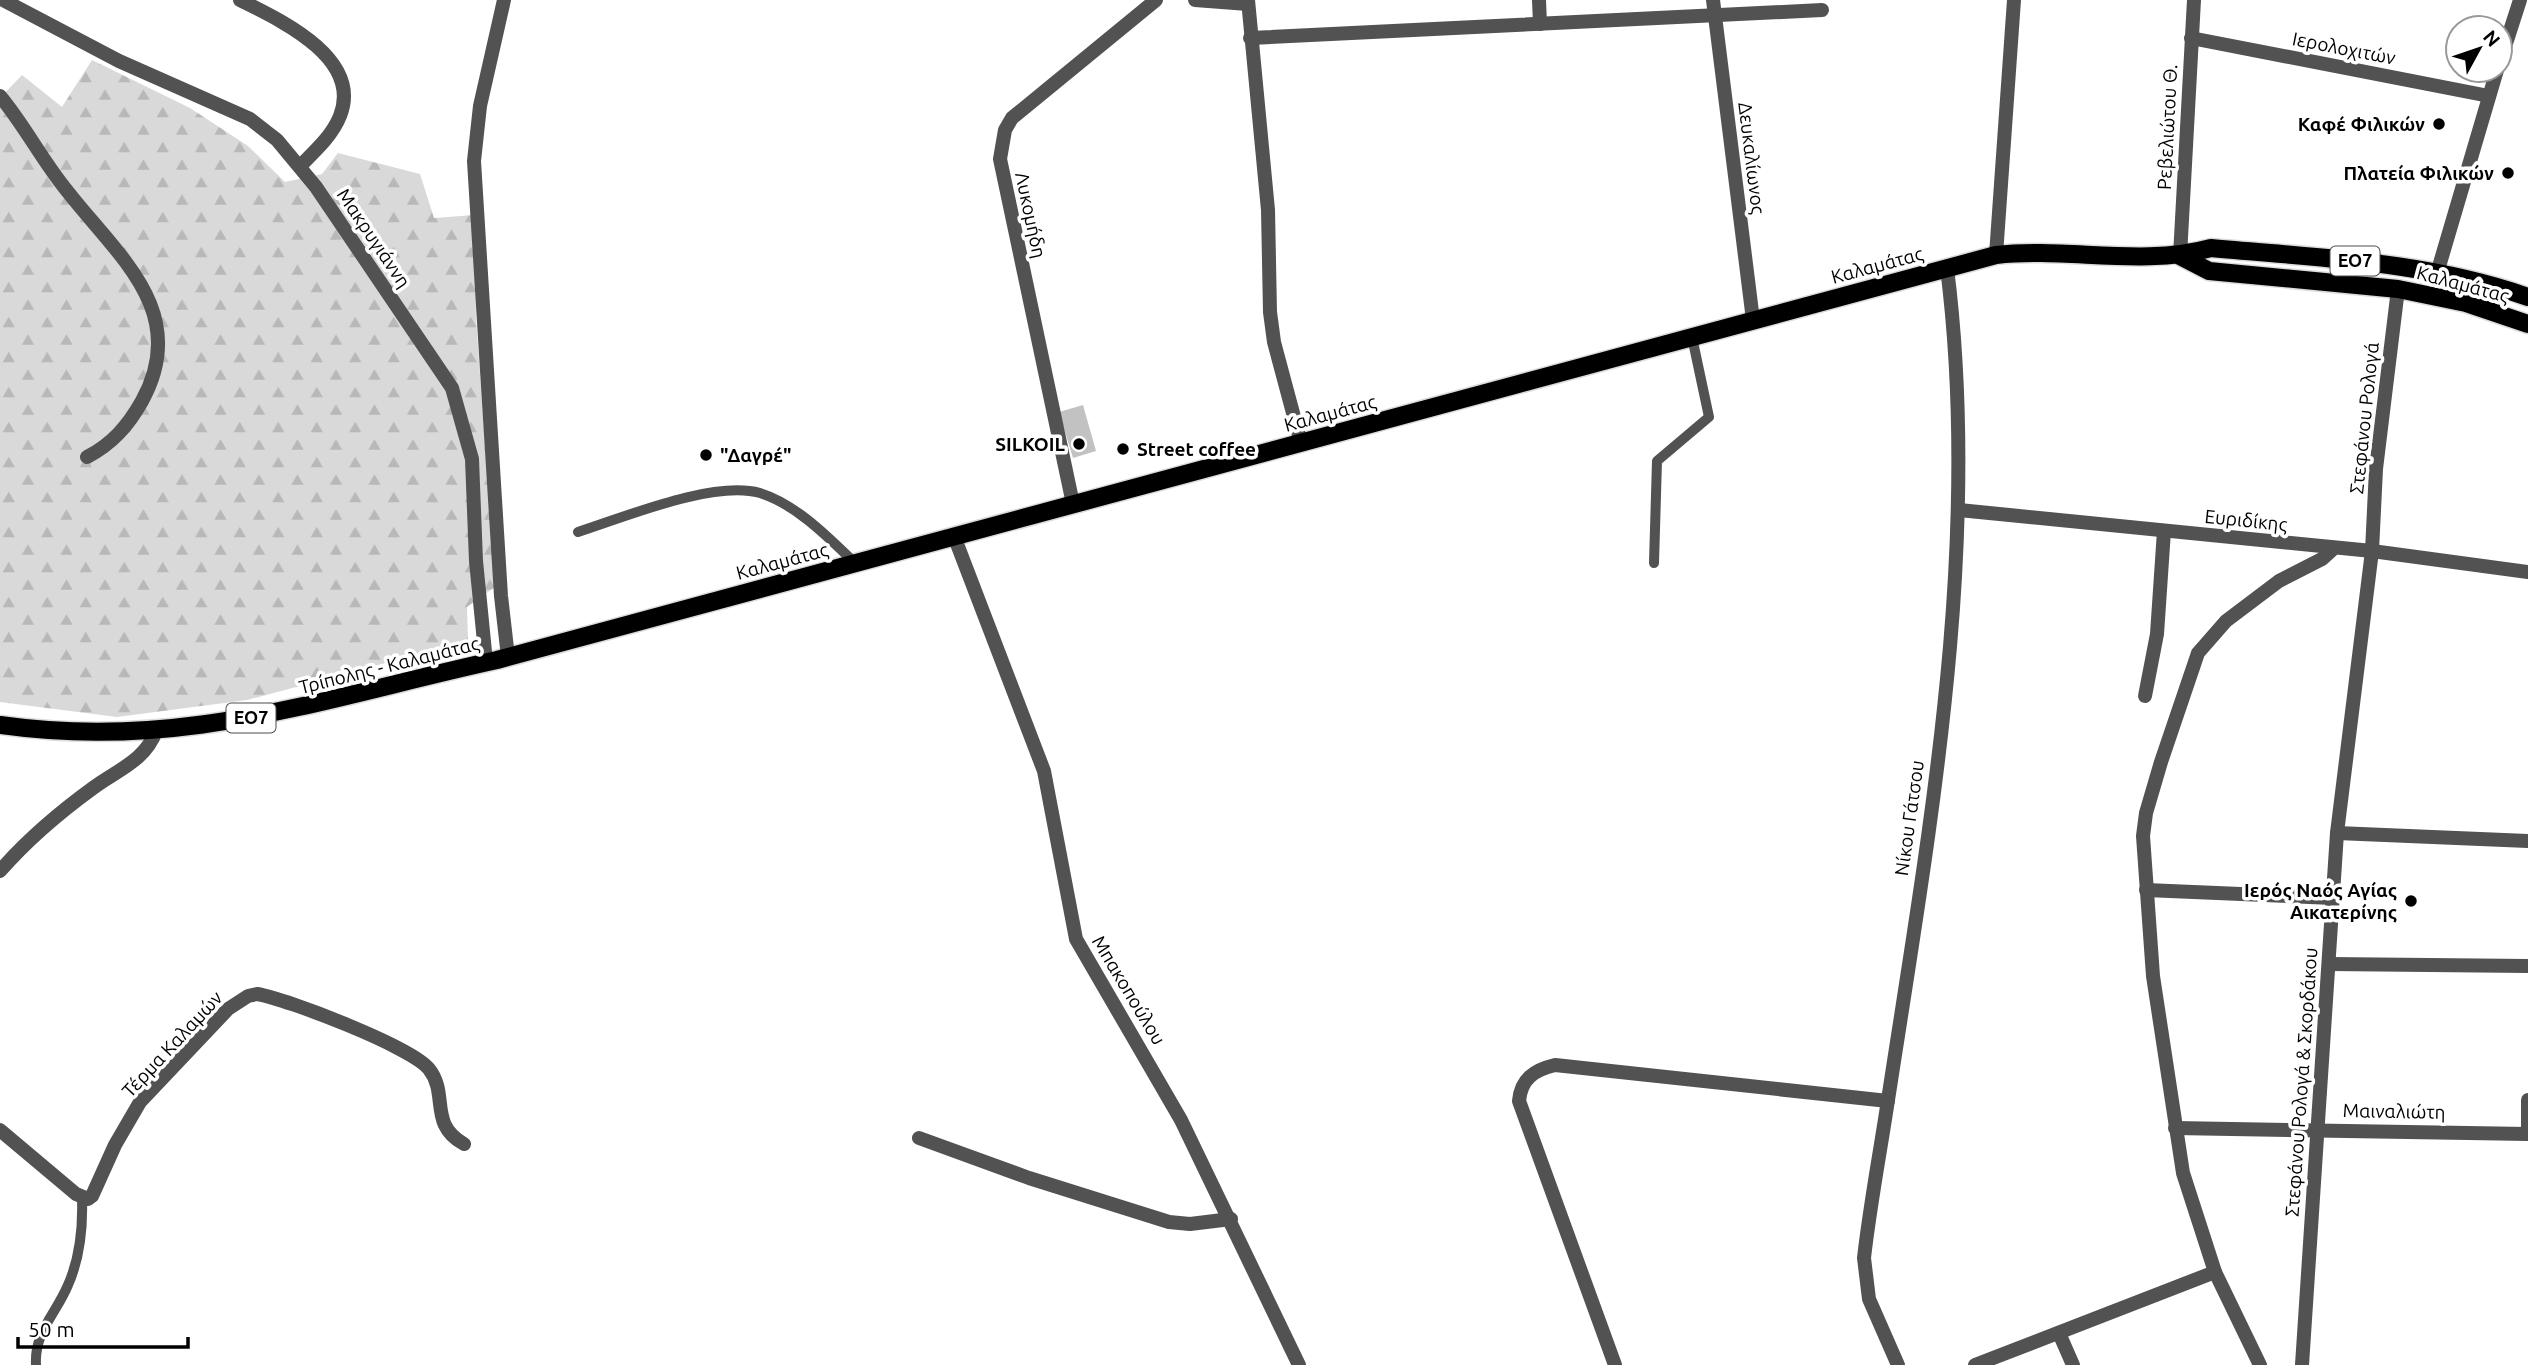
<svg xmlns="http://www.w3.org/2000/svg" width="2528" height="1365" viewBox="0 0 2528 1365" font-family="Ubuntu,sans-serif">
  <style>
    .forest { fill: url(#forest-firs) }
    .building { fill: #c2c2c2 }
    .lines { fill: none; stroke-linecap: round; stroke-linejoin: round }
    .primary-casing { stroke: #dbdbdb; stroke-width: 21 }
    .service { stroke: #525252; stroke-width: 10 }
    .minor { stroke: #525252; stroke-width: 14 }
    .primary { stroke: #000; stroke-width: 18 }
    .poi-dot { fill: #000; stroke: #fff; stroke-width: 2.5 }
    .labels { text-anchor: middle; stroke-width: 7; stroke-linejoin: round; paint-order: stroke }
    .shield { fill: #fff; stroke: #4c4c4c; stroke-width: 2 }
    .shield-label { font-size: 18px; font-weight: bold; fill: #000 }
    .street-label { font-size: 19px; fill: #000; stroke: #fff }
    .poi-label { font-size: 19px; font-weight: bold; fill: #000; stroke: #fff; text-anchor: end }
  </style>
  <defs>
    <pattern id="forest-firs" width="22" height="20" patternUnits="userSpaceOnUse" patternTransform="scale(1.75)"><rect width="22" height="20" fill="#d9d9d9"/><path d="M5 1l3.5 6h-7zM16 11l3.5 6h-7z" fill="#b8b8b8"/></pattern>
  </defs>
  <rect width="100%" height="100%" fill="#fff"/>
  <path class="forest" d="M 92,60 L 190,108 L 248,146 L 285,182 L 322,174 L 338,153 L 420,174 L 434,218 L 474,215 L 476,318 L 495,587 L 467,607 L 468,641 L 247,700 L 117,717 L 0,702 L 0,98 L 22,75 L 62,107 Z"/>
  <path class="building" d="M 1083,405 L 1096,451 L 1073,458 L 1059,412 Z"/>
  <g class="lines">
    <defs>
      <g id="primary">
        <path d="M 2180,256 L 2209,271 L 2398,289 L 2466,303 L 2528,324"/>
        <path d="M 0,725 C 183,751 323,698 497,660 L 1996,255 C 2067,247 2142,267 2211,248 C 2318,258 2426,261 2528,297"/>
      </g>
    </defs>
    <use href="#primary" class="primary-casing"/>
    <g class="service">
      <path d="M 578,532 C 625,517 713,480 760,493 C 796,504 829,538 855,563"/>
      <path d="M 1654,563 L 1657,461 L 1709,417 L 1692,337"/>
      <path d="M 36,1365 C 34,1332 56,1314 68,1285 C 80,1258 83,1228 82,1198"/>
    </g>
    <g class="minor">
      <path d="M 3,0 L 119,61 L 250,119 L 277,140 L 316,187 L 452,388 L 472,459 L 476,561 L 486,662"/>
      <path d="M 240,0 C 280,20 363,58 340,116 C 332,136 315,151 300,166"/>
      <path d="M 504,0 L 480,106 L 474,161 L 501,596 L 508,657"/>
      <path d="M 1195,0 L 1248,4"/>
      <path d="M 1248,0 L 1268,210 L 1270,312 L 1274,342 L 1301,443"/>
      <path d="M 1539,0 L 1540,24"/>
      <path d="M 1713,0 L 1753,320"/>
      <path d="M 1250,38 L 1822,10"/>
      <path d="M 2191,38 L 2489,96"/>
      <path d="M 2500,62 L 2520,0"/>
      <path d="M 0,96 C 25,126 43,162 68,192 C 118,256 191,312 142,401 C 128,426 112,444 87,457"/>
      <path d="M 1996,255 L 2014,0"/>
      <path d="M 2180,256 L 2194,0"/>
      <path d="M 2438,270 L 2497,70"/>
      <path d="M 1073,504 L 1000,159 L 1005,130 L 1012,118 L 1156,0"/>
      <path d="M 1959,510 L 2372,551 L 2528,572"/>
      <path d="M 954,536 L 1044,771 L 1076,939 L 1181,1120 L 1299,1365"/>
      <path d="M 2145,696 L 2157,634 L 2164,531"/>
      <path d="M 2337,833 L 2528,841"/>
      <path d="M 0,871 C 27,840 60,812 93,788 C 117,770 145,761 156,731"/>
      <path d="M 2146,890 L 2333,898"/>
      <path d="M 2329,964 L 2528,966"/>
      <path d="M 2175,1128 L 2528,1134"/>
      <path d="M 0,1130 L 76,1194 L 88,1199 L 92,1196 L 115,1145 L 140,1102 L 228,1009 L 248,996 L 257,994 C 287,999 412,1047 429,1069 C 449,1094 428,1124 464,1144"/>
      <path d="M 2528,1134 L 2528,1100"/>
      <path d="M 919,1138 L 1029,1178 L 1169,1222 L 1190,1224 L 1231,1219"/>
      <path d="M 2059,1333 L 2073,1365"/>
      <path d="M 1615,1365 L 1519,1101 C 1521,1079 1534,1070 1555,1065 L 1888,1101"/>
      <path d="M 1898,1365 L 1869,1299 L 1864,1258 C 1870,1205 1880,1153 1888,1100 C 1930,826 1982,546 1947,268"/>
      <path d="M 1975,1365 L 2215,1272"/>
      <path d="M 2260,1365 L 2215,1272 L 2183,1173 L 2153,976 L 2143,836 L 2146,813 L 2161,762 L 2198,653 L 2226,621 L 2279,581 L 2322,559 L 2333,549"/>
      <path d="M 2302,1365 L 2337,833 L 2372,551 L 2376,469 L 2398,289"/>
    </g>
    <use href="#primary" class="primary"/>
  </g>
  <g class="poi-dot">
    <circle cx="2439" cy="124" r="7"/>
    <circle cx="2508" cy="173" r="7"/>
    <circle cx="1079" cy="444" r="7"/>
    <circle cx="1123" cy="449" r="7"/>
    <circle cx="706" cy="455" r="7"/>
    <circle cx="2411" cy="901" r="7"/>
  </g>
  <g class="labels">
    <g class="shield">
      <rect x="2330.5" y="246.5" width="49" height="29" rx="5"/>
      <rect x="226.5" y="703.5" width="49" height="29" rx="5"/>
    </g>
    <g class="shield-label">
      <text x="2355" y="267">ΕΟ7</text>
      <text x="251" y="724">ΕΟ7</text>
    </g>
    <g class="street-label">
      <text transform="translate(2344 48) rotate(11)" y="7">Ιερολοχιτών</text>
      <text transform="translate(2167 127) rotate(-87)" y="7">Ρεβελιώτου Θ.</text>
      <text transform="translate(1752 158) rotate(83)" y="7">Δευκαλίωνος</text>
      <text transform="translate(1031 215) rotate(78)" y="7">Λυκομήδη</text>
      <text transform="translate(374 238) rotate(56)" y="7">Μακρυγιάννη</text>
      <text transform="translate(1877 265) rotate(-15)" y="7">Καλαμάτας</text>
      <text transform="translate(2463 284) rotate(15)" y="7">Καλαμάτας</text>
      <text transform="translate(1330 413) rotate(-15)" y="7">Καλαμάτας</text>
      <text transform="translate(2364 418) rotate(-84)" y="7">Στεφάνου Ρολογά</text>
      <text transform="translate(2246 520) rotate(6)" y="7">Ευριδίκης</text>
      <text transform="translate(782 561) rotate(-15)" y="7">Καλαμάτας</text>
      <text transform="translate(389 665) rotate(-14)" y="7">Τρίπολης - Καλαμάτας</text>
      <text transform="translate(1909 818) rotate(-82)" y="7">Νίκου Γάτσου</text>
      <text transform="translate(1129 990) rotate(59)" y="7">Μπακοπούλου</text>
      <text transform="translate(172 1044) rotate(-47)" y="7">Τέρμα Καλαμών</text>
      <text transform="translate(2301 1082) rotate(-86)" y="7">Στεφάνου Ρολογά &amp; Σκορδάκου</text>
      <text transform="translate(2394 1111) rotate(1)" y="7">Μαιναλιώτη</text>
    </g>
    <g class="poi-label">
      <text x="2425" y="131">Καφέ Φιλικών</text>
      <text x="2494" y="180">Πλατεία Φιλικών</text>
      <text x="1065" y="451">SILKOIL</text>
      <text x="1137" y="456" text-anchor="start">Street coffee</text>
      <text x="720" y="462" text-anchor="start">"Δαγρέ"</text>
      <text x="2397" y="897">Ιερός Ναός Αγίας<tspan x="2397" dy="22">Αικατερίνης</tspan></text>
    </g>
  </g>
  <g transform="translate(2479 49) rotate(50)"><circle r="33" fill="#ffffff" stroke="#999999" stroke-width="2"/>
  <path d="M0-5L12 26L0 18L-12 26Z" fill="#000000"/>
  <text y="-10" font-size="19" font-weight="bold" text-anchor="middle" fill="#000000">N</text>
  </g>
  <path d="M18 1337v10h170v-10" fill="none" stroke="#000000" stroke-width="3.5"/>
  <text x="28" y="1337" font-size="21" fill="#000000" stroke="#ffffff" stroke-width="5" paint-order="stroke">50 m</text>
</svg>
